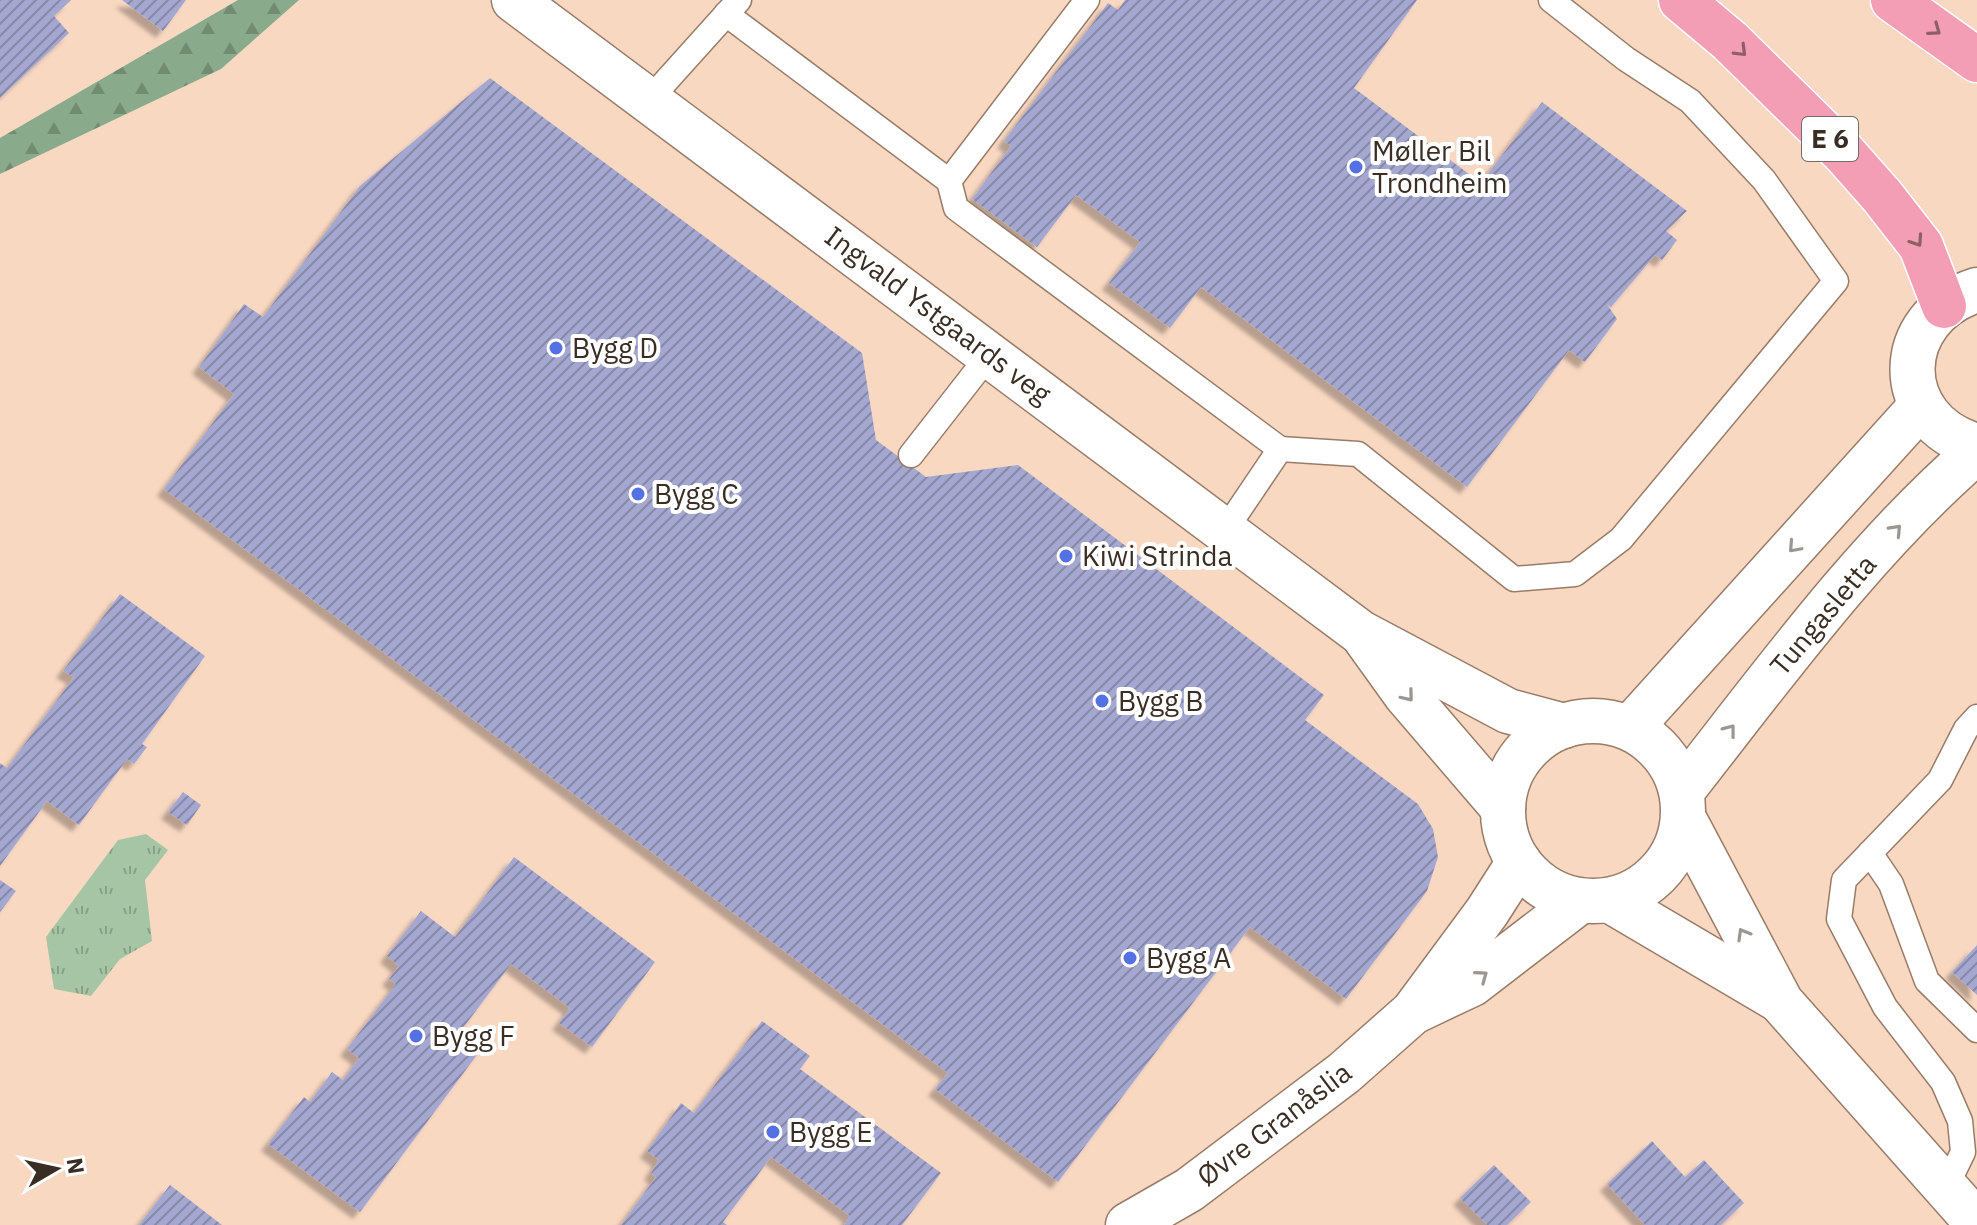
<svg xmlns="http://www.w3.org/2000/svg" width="1977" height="1225" viewBox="0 0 1977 1225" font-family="'IBM Plex Sans',sans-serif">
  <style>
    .grass { fill: url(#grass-tufts) }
    .forest { fill: url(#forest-firs) }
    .building { fill: url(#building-hatch); filter: url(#shadow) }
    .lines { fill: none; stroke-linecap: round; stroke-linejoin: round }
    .service-casing { stroke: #997c68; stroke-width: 27 }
    .minor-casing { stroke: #997c68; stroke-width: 47 }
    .tertiary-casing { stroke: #997c68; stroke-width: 47 }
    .trunk-casing { stroke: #fff; stroke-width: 47 }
    .service { stroke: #fff; stroke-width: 24 }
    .minor { stroke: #fff; stroke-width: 44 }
    .tertiary { stroke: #fff; stroke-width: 44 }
    .trunk { stroke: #f49eb6; stroke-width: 44 }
    .oneway { stroke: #8d6066 }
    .oneway2 { stroke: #9c9692 }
    .poi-dot { fill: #5370e5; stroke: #fff; stroke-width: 3 }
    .labels { text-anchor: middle; stroke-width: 8; stroke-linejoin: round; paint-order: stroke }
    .shield { fill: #fff; stroke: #746c66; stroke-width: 2 }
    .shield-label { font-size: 26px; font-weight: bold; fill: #392d24 }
    .poi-label { font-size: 28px; fill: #392d24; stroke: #fff; text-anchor: start }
    .street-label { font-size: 28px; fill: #392d24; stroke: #fff }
  </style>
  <defs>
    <pattern id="grass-tufts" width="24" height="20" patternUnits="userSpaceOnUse" patternTransform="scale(2)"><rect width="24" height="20" fill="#a5c5a5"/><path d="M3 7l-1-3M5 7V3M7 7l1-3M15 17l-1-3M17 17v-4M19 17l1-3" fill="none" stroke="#87a086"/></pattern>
    <pattern id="forest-firs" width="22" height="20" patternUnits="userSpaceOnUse" patternTransform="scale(2)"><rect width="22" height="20" fill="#8aab8b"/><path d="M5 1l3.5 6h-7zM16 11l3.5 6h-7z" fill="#728c71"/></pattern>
    <pattern id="building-hatch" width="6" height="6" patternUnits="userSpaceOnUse" patternTransform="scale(2)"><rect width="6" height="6" fill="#a4a7d0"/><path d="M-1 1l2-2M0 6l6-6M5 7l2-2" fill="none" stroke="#8788a9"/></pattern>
    <filter id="shadow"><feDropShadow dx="-7" dy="7" stdDeviation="2" flood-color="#0004"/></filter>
  </defs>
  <rect width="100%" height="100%" fill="#f9d8c2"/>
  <path class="grass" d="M 146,834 L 168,850 L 145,880 L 152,941 L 120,959 L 91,996 L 54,989 L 46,937 L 118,840 Z"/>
  <path class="forest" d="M 238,0 L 299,0 L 221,69 L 0,174 L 0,138 Z"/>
  <g class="building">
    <path d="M 0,0 L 71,0 L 54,16 L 69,33 L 0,98 Z"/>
    <path d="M 122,0 L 186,0 L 163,31 Z"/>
    <path d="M 1125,0 L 1417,0 L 1354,88 L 1481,183 L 1542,102 L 1687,211 L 1666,231 L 1677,240 L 1662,260 L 1655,255 L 1611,307 L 1606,303 L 1617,319 L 1585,362 L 1569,350 L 1467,487 L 1201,287 L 1170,328 L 1109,283 L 1140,242 L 1076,195 L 1037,247 L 972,199 L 1011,146 L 1004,141 L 1108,3 L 1118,10 Z"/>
    <path d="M 490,78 L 862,353 L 876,440 L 926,477 L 1018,465 L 1324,695 L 1305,720 L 1418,804 L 1433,829 L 1438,857 L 1427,891 L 1346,999 L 1250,927 L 1058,1182 L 935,1089 L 948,1073 L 164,489 L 234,394 L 199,367 L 244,304 L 263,317 L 360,186 Z"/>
    <path d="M 120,594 L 205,656 L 142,744 L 147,747 L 134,764 L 127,759 L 79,825 L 47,801 L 0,866 L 0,763 L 7,768 L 74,677 L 63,671 Z"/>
    <path d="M 183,792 L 201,805 L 187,825 L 168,812 Z"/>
    <path d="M 514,857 L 655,962 L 592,1047 L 559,1023 L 570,1008 L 511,964 L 463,1028 L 485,1044 L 360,1212 L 268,1144 L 304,1097 L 310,1102 L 332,1072 L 343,1080 L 359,1058 L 347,1049 L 396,984 L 389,979 L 399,966 L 387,956 L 421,911 L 455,937 Z"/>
    <path d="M 0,880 L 16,891 L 0,912 Z"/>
    <path d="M 1977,945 L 1977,995 L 1952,972 Z"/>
    <path d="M 762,1021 L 810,1056 L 800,1069 L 941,1173 L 902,1225 L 844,1225 L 850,1216 L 771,1157 L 723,1222 L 727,1225 L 621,1225 L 656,1177 L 651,1173 L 659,1160 L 647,1151 L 681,1103 L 694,1113 Z"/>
    <path d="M 1652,1141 L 1685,1177 L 1704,1160 L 1744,1203 L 1721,1225 L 1645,1225 L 1607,1184 Z"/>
    <path d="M 1494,1165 L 1531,1202 L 1507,1225 L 1487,1225 L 1460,1198 Z"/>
    <path d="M 170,1185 L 222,1225 L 139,1225 Z"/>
  </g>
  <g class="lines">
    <defs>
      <g id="service">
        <path d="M 1087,0 L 949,181 L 956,208 L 1280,449"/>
        <path d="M 726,14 L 949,181"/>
        <path d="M 649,100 L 739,0"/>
        <path d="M 911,455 L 990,354"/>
        <path d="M 1226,529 L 1280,449 L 1358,454 L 1514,579 L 1575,574 L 1621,539 L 1836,281 L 1764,180 L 1690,101 L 1626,59 L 1551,0"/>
        <path d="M 1870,853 L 1891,884 L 1927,981 L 1977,1030"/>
        <path d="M 1946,1187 L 1963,1152 L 1960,1121 L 1943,1082 L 1885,1007 L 1839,919 L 1844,880 L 1940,780 L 1966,729 L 1977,717"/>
      </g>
      <g id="minor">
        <path d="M 1684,819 L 1781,1002 L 1977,1223"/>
        <path d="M 1611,901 L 1779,1000"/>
        <path d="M 1415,1011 L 1472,984 L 1580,901"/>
        <path d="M 1128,1225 L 1189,1190 L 1344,1073 L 1413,1012 L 1487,912 L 1519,862"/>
      </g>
      <g id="tertiary">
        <path d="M 514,0 L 1361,633 L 1508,711 L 1564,726"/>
        <path d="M 1977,290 C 1892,317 1890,421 1977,446"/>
        <path d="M 1365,638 L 1406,695 L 1503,808"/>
        <circle cx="1593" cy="811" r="90"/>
        <path d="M 1630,728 L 1921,406"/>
        <path d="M 1682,791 C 1774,674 1864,549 1977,451"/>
      </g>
      <g id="trunk">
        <path d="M 1681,0 L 1730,41 L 1844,153 L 1882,196 L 1921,246 L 1944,306"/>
        <path d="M 1893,0 L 1977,60"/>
      </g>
    </defs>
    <use href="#service" class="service-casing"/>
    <use href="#minor" class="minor-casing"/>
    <use href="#tertiary" class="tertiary-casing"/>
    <use href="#trunk" class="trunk-casing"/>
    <use href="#service" class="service"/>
    <use href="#minor" class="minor"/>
    <use href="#tertiary" class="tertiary"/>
    <use href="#trunk" class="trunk"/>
  </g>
  <defs><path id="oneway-chevron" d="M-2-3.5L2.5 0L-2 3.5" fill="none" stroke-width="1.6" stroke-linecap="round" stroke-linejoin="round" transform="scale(2)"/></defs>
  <g class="oneway">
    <use href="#oneway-chevron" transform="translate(1935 30) rotate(36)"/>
    <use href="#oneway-chevron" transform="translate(1741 51) rotate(45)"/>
    <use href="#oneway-chevron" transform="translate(1917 241) rotate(56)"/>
  </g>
  <g class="oneway2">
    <use href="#oneway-chevron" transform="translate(1896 530) rotate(-47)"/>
    <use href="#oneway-chevron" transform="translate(1794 547) rotate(132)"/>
    <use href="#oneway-chevron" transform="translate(1408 696) rotate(51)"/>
    <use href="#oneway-chevron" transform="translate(1730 730) rotate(-52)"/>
    <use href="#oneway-chevron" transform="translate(1743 934) rotate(-120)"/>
    <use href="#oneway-chevron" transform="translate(1482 976) rotate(-36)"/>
  </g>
  <g class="poi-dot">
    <circle cx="1356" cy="167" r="8"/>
    <circle cx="556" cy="348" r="8"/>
    <circle cx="638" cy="494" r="8"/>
    <circle cx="1066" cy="556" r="8"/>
    <circle cx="1102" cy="701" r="8"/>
    <circle cx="1130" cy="958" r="8"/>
    <circle cx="416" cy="1036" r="8"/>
    <circle cx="773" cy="1132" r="8"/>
  </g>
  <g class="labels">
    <rect class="shield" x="1802" y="117" width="56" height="44" rx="6"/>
    <g class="shield-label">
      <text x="1830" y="148">E 6</text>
    </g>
    <g class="poi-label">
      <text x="1372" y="161">Møller Bil<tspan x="1372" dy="32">Trondheim</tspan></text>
      <text x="572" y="358">Bygg D</text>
      <text x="654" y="504">Bygg C</text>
      <text x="1082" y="566">Kiwi Strinda</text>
      <text x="1118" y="711">Bygg B</text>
      <text x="1146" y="968">Bygg A</text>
      <text x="432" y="1046">Bygg F</text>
      <text x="789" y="1142">Bygg E</text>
    </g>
    <g class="street-label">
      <text transform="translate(938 315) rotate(37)" y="10">Ingvald Ystgaards veg</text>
      <text transform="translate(1823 615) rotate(-50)" y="10">Tungasletta</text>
      <text transform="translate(1274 1124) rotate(-37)" y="10">Øvre Granåslia</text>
    </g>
  </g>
  <g transform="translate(56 1169) rotate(81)" stroke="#ffffff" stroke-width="6" paint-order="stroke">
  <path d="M0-6L14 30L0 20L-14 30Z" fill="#392d24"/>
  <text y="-12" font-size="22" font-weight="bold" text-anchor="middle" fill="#392d24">N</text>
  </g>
</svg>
